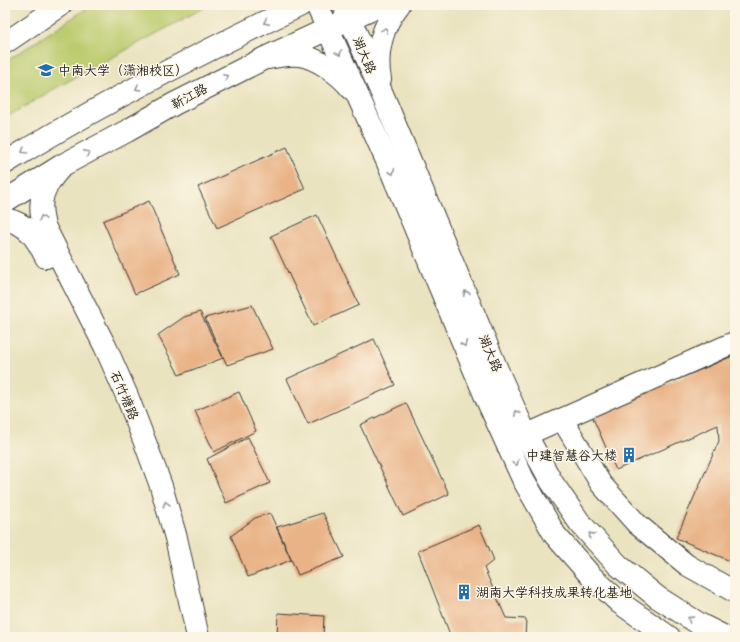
<svg xmlns="http://www.w3.org/2000/svg" width="740" height="642" viewBox="0 0 740 642" font-family="Sriracha,'LXGW WenKai TC',sans-serif">
  <style>
    .green { fill: #bbcb6d; stroke: #6c7444 }
    .building { fill: #e9b387 }
    .lines { fill: none; stroke-linecap: round; stroke-linejoin: round }
    .minor-casing { stroke: #3b3a35; stroke-width: 23 }
    .tertiary-casing { stroke: #3b3a35; stroke-width: 24 }
    .secondary-casing { stroke: #3b3a35; stroke-width: 24 }
    .primary-casing { stroke: #3b3a35; stroke-width: 24 }
    .minor { stroke: #fff; stroke-width: 21 }
    .tertiary { stroke: #fff; stroke-width: 22 }
    .secondary { stroke: #fff; stroke-width: 22 }
    .primary { stroke: #fff; stroke-width: 22 }
    .oneway { stroke: #999 }
    .labels { text-anchor: middle; stroke-width: 3; stroke-linejoin: round; paint-order: stroke }
    .street-label { font-size: 13px; fill: #1c1c1c; stroke: #fcf5e5 }
    .poi-label { font-size: 13px; fill: #1c1c1c; stroke: #fcf5e5; text-anchor: start }
  </style>
  <rect width="100%" height="100%" fill="#fcf5e5"/>
  <filter id="ink" filterUnits="userSpaceOnUse"><feTurbulence type="fractalNoise" baseFrequency=".025" numOctaves="2"/><feDisplacementMap in="SourceGraphic" scale="8" xChannelSelector="R" yChannelSelector="G"/><feConvolveMatrix kernelMatrix="1 2 1 2 8 2 1 2 1" color-interpolation-filters="sRGB"/></filter>
  <filter id="wash" filterUnits="userSpaceOnUse"><feTurbulence type="fractalNoise" baseFrequency=".012" numOctaves="4" result="noise"/><feDisplacementMap in="SourceGraphic" scale="16" xChannelSelector="R" yChannelSelector="G"/><feGaussianBlur stdDeviation="0.9" result="paint"/><feColorMatrix in="noise" values="0 0 0 0 0 0 0 0 0 0 0 0 0 0 0 0 0 1.4 0 .05"/><feComposite in="paint" operator="in"/></filter>
  <g filter="url(#wash)">
    <rect width="100%" height="100%" fill="#eae3c0"/>
    <path class="green" d="M 92,5 L 209,5 L 54,89 L 5,118 L 5,62 Z"/>
    <g id="blocks">
      <g class="building">
        <path d="M 287,147 L 305,189 L 217,228 L 198,187 Z"/>
        <path d="M 149,201 L 180,274 L 135,294 L 103,221 Z"/>
        <path d="M 317,215 L 359,305 L 313,326 L 271,236 Z"/>
        <path d="M 252,305 L 273,349 L 227,365 L 205,318 Z"/>
        <path d="M 200,312 L 223,358 L 179,375 L 158,335 L 184,317 Z"/>
        <path d="M 374,339 L 395,385 L 308,424 L 287,379 Z"/>
        <path d="M 735,355 L 735,563 L 676,538 L 719,441 L 718,425 L 616,470 L 592,416 Z"/>
        <path d="M 239,392 L 256,431 L 214,452 L 195,411 Z"/>
        <path d="M 406,403 L 449,494 L 403,516 L 360,425 Z"/>
        <path d="M 248,437 L 270,483 L 226,503 L 207,459 Z"/>
        <path d="M 270,513 L 291,560 L 248,577 L 231,536 L 255,518 Z"/>
        <path d="M 323,513 L 344,557 L 298,575 L 277,527 Z"/>
        <path d="M 479,525 L 494,560 L 484,568 L 506,618 L 526,619 L 525,637 L 451,637 L 418,551 Z"/>
        <path d="M 278,613 L 324,616 L 323,637 L 277,637 Z"/>
      </g>
    </g>
  </g>
  <g filter="url(#ink)">
    <use href="#blocks" fill-opacity="0" stroke="#3b3a35" stroke-width="1"/>
    <g class="lines">
      <defs>
        <g id="minor">
          <path d="M 5,43 L 61,5"/>
          <path d="M 562,419 L 601,484 L 637,524 L 687,565 L 735,592"/>
          <path d="M 526,435 L 735,342"/>
        </g>
        <g id="tertiary">
          <path d="M 61,167 C 43,187 37,199 44,226 L 105,346 L 127,396 L 146,445 L 161,486 L 176,538 L 198,637"/>
          <path d="M 5,219 C 28,224 36,237 46,257"/>
        </g>
        <g id="secondary">
          <path d="M 317,5 L 388,163 L 488,402 L 523,479 L 555,535 L 591,576 L 620,603 L 669,637"/>
          <path d="M 344,5 L 383,96 L 498,372 L 526,435 L 551,481 L 580,523 L 618,565 L 657,597 L 701,625 L 725,637"/>
          <path d="M 268,58 C 278,56 288,54 299,55 C 318,58 340,74 352,89"/>
          <path d="M 380,79 C 375,54 382,25 399,5"/>
        </g>
        <g id="primary">
          <path d="M 5,163 C 100,104 200,53 301,5"/>
          <path d="M 5,201 L 61,166 L 127,131 L 174,104 L 263,59 L 379,5"/>
        </g>
      </defs>
      <use href="#minor" class="minor-casing"/>
      <use href="#tertiary" class="tertiary-casing"/>
      <use href="#secondary" class="secondary-casing"/>
      <use href="#primary" class="primary-casing"/>
      <use href="#minor" class="minor"/>
      <use href="#tertiary" class="tertiary"/>
      <use href="#secondary" class="secondary"/>
      <use href="#primary" class="primary"/>
    </g>
    <defs><path id="oneway-chevron" d="M-2-3.5L2.5 0L-2 3.5" fill="none" stroke-width="1.6" stroke-linecap="round" stroke-linejoin="round"/></defs>
    <g class="oneway">
      <use href="#oneway-chevron" transform="translate(266 22) rotate(154)"/>
      <use href="#oneway-chevron" transform="translate(385 30) rotate(-69)"/>
      <use href="#oneway-chevron" transform="translate(339 53) rotate(66)"/>
      <use href="#oneway-chevron" transform="translate(226 77) rotate(-26)"/>
      <use href="#oneway-chevron" transform="translate(138 88) rotate(152)"/>
      <use href="#oneway-chevron" transform="translate(24 151) rotate(149)"/>
      <use href="#oneway-chevron" transform="translate(87 153) rotate(-28)"/>
      <use href="#oneway-chevron" transform="translate(392 172) rotate(67)"/>
      <use href="#oneway-chevron" transform="translate(42 218) rotate(-103)"/>
      <use href="#oneway-chevron" transform="translate(466 293) rotate(-113)"/>
      <use href="#oneway-chevron" transform="translate(464 344) rotate(67)"/>
      <use href="#oneway-chevron" transform="translate(517 413) rotate(-114)"/>
      <use href="#oneway-chevron" transform="translate(516 463) rotate(66)"/>
      <use href="#oneway-chevron" transform="translate(166 504) rotate(-106)"/>
      <use href="#oneway-chevron" transform="translate(591 535) rotate(-132)"/>
      <use href="#oneway-chevron" transform="translate(690 619) rotate(-147)"/>
    </g>
  </g>
  <defs>
    <symbol id="university-bare" viewBox="-9 -9 18 18"><path d="M0-5L7-2L0 1L-7-2ZM-4 1L0 2.5L4 1V4Q0 6-4 4Z" fill="#1f6fb2" stroke="#fcf5e5" stroke-width="2.5" paint-order="stroke"/></symbol>
    <symbol id="building-bare" viewBox="-9 -9 18 18"><path d="M-4-6H4V6H1V3H-1V6H-4ZM-2.5-4.3h1.7v1.8h-1.7ZM.8-4.3h1.7v1.8H.8ZM-2.5-1h1.7V.8h-1.7ZM.8-1h1.7V.8H.8Z" fill="#1f6fb2" stroke="#fcf5e5" stroke-width="2.5" paint-order="stroke"/></symbol>
  </defs>
  <g fill-rule="evenodd">
    <use href="#university-bare" x="35" y="59" width="22" height="22"/>
    <use href="#building-bare" x="618" y="444" width="22" height="22"/>
    <use href="#building-bare" x="453" y="581" width="22" height="22"/>
  </g>
  <g class="labels">
    <g class="street-label">
      <text transform="translate(365 55) rotate(67)" y="5">湖大路</text>
      <text transform="translate(189 96) rotate(-28)" y="5">靳江路</text>
      <text transform="translate(491 353) rotate(67)" y="5">湖大路</text>
      <text transform="translate(125 395) rotate(67)" y="5">石竹塘路</text>
    </g>
    <g class="poi-label">
      <text x="58" y="75">中南大学（潇湘校区）</text>
      <text x="617" y="460" text-anchor="end">中建智慧谷大楼</text>
      <text x="476" y="597">湖南大学科技成果转化基地</text>
    </g>
  </g>
  <rect width="740" height="642" fill="none" stroke="#fcf5e5" stroke-width="20"/>
</svg>
